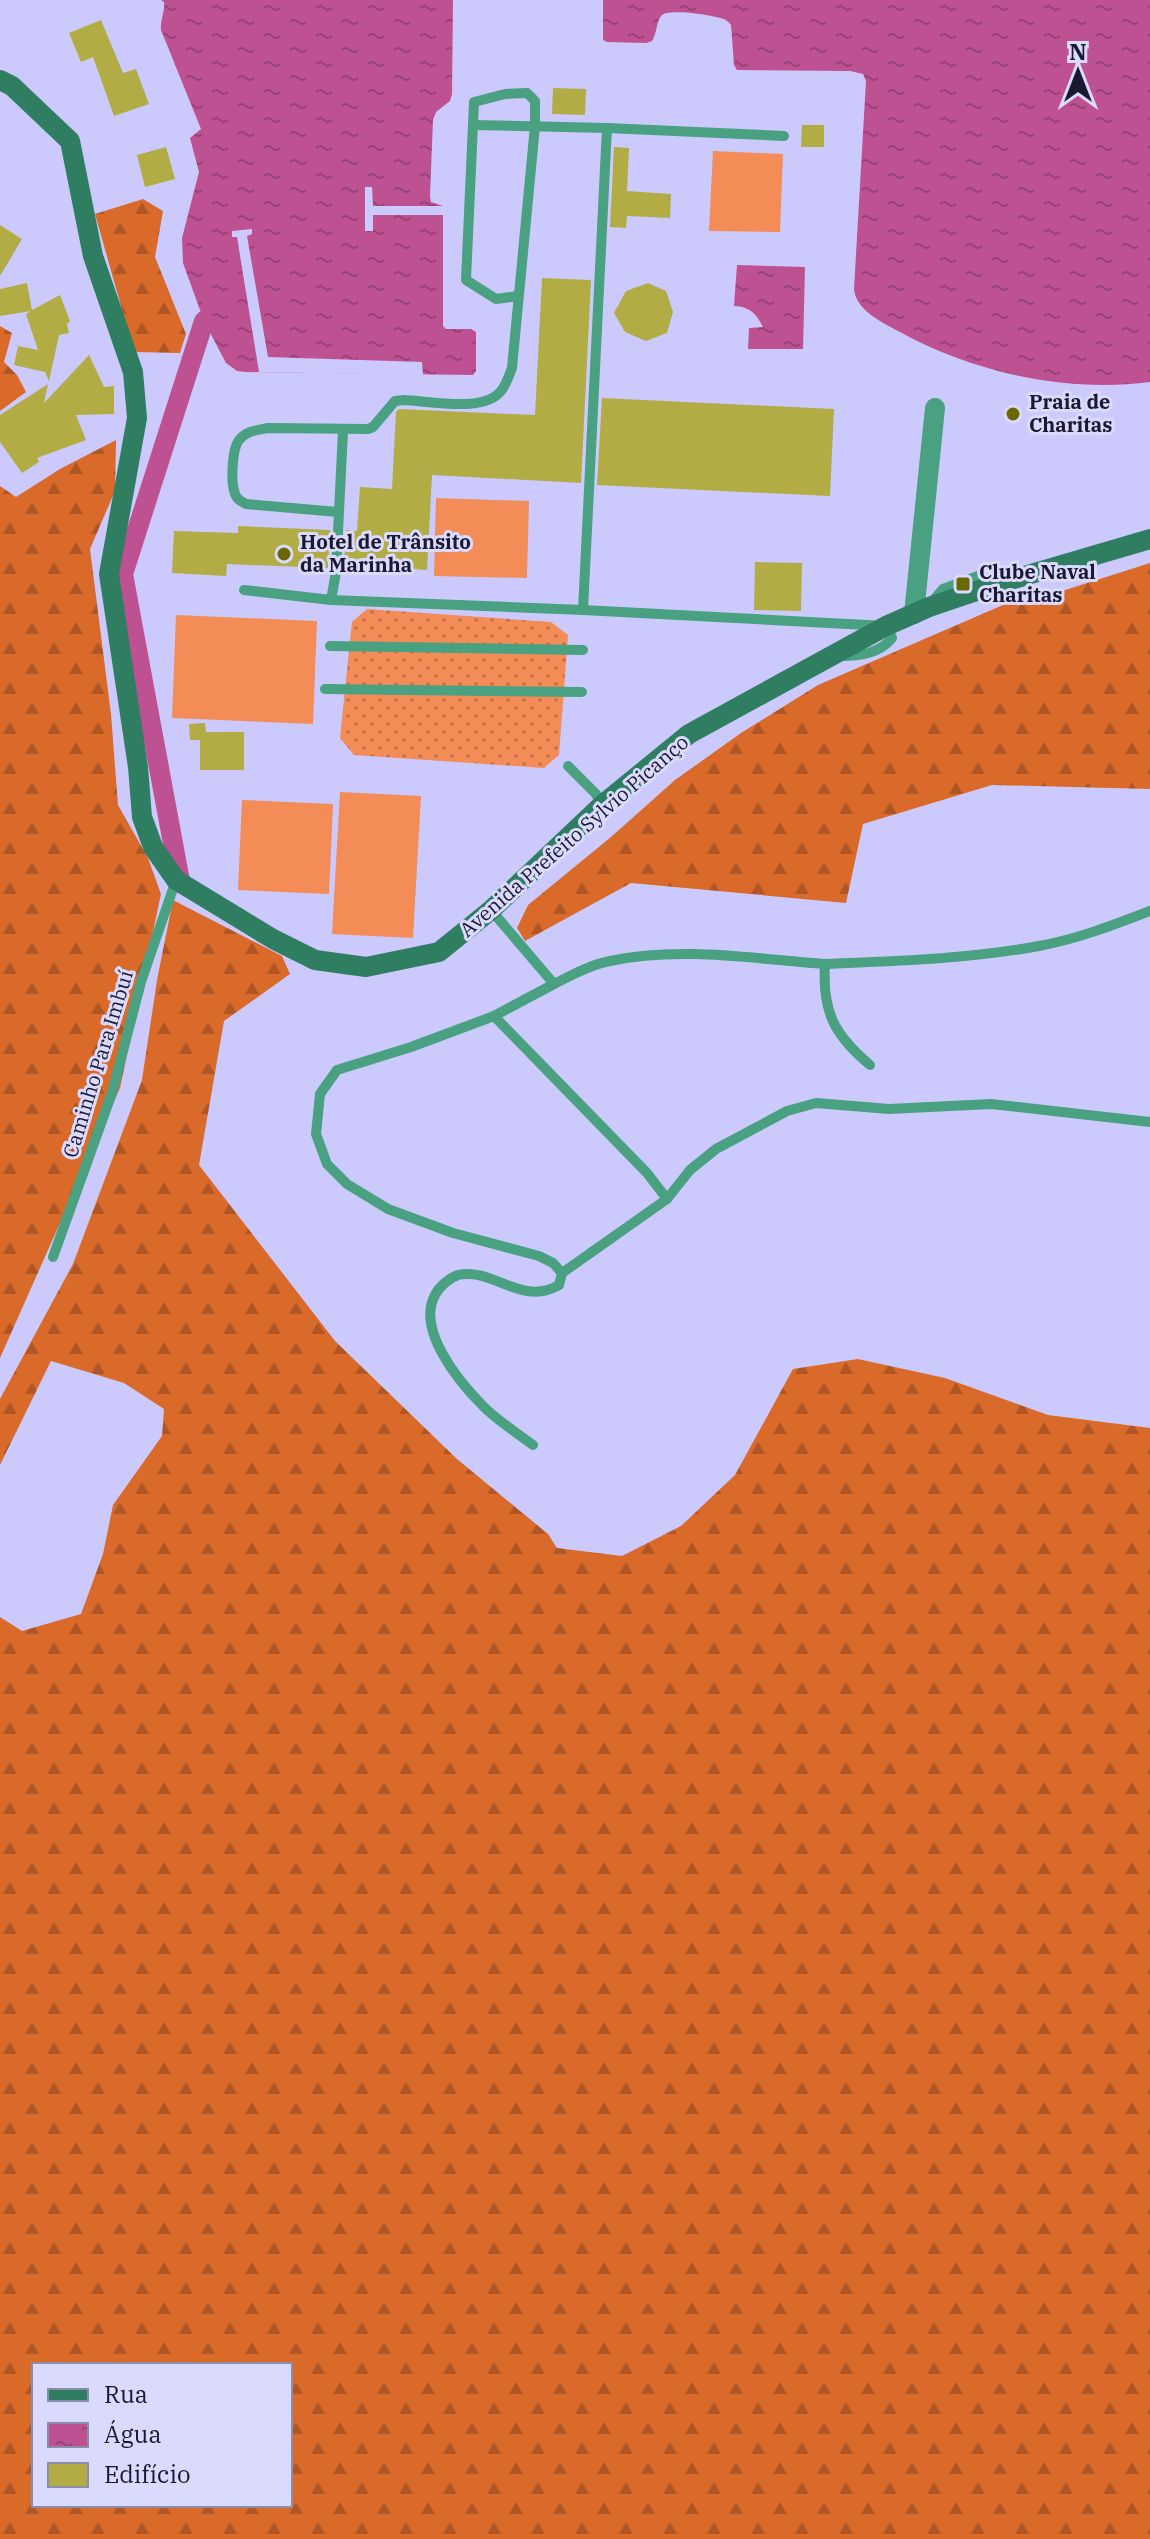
<svg xmlns="http://www.w3.org/2000/svg" width="1150" height="2539" viewBox="0 0 1150 2539" font-family="'IBM Plex Serif',serif">
  <style>
    .grass { fill: url(#grass-dots) }
    .forest { fill: url(#forest-firs); fill-rule: evenodd }
    .garden { fill: #f38c56 }
    .water { fill: url(#water-ripples) }
    .pier { fill: #cccafc }
    .lines { fill: none; stroke-linecap: round; stroke-linejoin: round }
    .canal { stroke: #be5191; stroke-width: 20 }
    .building { fill: #b1ac44 }
    .lane { stroke: #49a181; stroke-width: 10 }
    .street { stroke: #49a181; stroke-width: 20 }
    .secondary { stroke: #2f7e62; stroke-width: 20 }
    .poi-dot { fill: #6c6801; stroke: #dad9fe; stroke-width: 3 }
    .labels { text-anchor: middle; stroke-width: 6; stroke-linejoin: round; paint-order: stroke }
    .poi-label { font-size: 20px; font-weight: bold; fill: #1b192f; stroke: #dad9fe; text-anchor: start }
    .street-label { font-size: 20px; fill: #1b192f; stroke: #dad9fe }
  </style>
  <defs>
    <pattern id="grass-dots" width="8" height="8" patternUnits="userSpaceOnUse" patternTransform="scale(2)"><rect width="8" height="8" fill="#f38c56"/><path d="M2 2h.1M6 6h.1" fill="none" stroke="#c47248" stroke-width="1.8" stroke-linecap="round"/></pattern>
    <pattern id="forest-firs" width="22" height="20" patternUnits="userSpaceOnUse" patternTransform="scale(2)"><rect width="22" height="20" fill="#d96a2a"/><path d="M5 1l3.5 6h-7zM16 11l3.5 6h-7z" fill="#af5624"/></pattern>
    <pattern id="water-ripples" width="26" height="14" patternUnits="userSpaceOnUse" patternTransform="scale(2)"><rect width="26" height="14" fill="#be5191"/><path d="M2 4q2-2 4 0t4 0M15 11q2-2 4 0t4 0" fill="none" stroke="#9a4277"/></pattern>
  </defs>
  <rect width="100%" height="100%" fill="#cccafc"/>
  <path class="grass" d="M 367,609 L 551,622 L 568,635 L 559,755 L 544,768 L 354,755 L 340,738 L 352,622 Z"/>
  <g class="forest">
    <path d="M 143,199 L 163,211 L 155,257 L 186,334 L 180,353 L 134,352 L 95,214 Z"/>
    <path d="M 0,326 L 12,333 L 4,362 L 17,375 L 26,392 L 0,411 Z"/>
    <path d="M 116,440 L 115,491 L 90,549 L 111,714 L 118,805 L 148,858 L 161,894 L 120,1088 L 0,1358 L 0,486 L 16,497 L 60,469 Z"/>
    <path d="M 1150,563 L 1150,789 L 992,785 L 863,824 L 846,903 L 631,883 L 525,941 L 517,928 L 528,905 L 611,837 L 675,780 L 741,733 L 818,685 L 1033,592 L 1062,591 Z"/>
    <path d="M 173,900 L 282,956 L 290,974 L 224,1021 L 199,1165 L 335,1341 L 457,1459 L 548,1534 L 557,1548 L 622,1556 L 681,1526 L 735,1475 L 793,1369 L 858,1359 L 945,1378 L 1048,1415 L 1150,1428 L 1150,2539 L 0,2539 L 0,1617 L 22,1631 L 81,1614 L 103,1554 L 113,1505 L 162,1436 L 164,1409 L 124,1383 L 51,1361 L 0,1465 L 0,1399 L 73,1264 L 142,1080 L 157,980 ZM 34,2365 L 290,2365 L 290,2505 L 34,2505 Z"/>
  </g>
  <g class="garden">
    <path d="M 713,151 L 783,154 L 780,232 L 709,231 Z"/>
    <path d="M 436,498 L 529,501 L 527,578 L 434,576 Z"/>
    <path d="M 176,615 L 317,621 L 313,724 L 172,718 Z"/>
    <path d="M 340,792 L 421,796 L 413,938 L 332,934 Z"/>
    <path d="M 242,800 L 333,804 L 329,894 L 238,890 Z"/>
  </g>
  <g class="water">
    <path d="M 161,0 L 453,0 L 452,94 L 450,101 L 436,112 L 433,120 L 430,196 L 431,202 L 443,206 L 443,326 L 446,329 L 471,329 L 476,332 L 476,371 L 473,375 L 245,372 L 237,371 L 226,363 L 204,321 L 183,263 L 182,238 L 199,172 L 190,138 L 201,129 L 161,30 C 160,20 165,12 164,2 Z"/>
    <path d="M 603,0 L 1150,0 L 1150,382 C 1063,393 972,372 896,330 C 880,321 856,310 854,289 L 866,81 L 863,74 L 850,71 L 737,70 L 734,65 L 731,25 C 727,21 726,19 720,18 C 710,15 667,8 661,16 C 656,23 657,33 652,41 L 646,43 L 607,42 L 603,40 Z"/>
    <path d="M 737,265 L 805,267 L 803,349 L 748,349 L 749,328 L 763,327 C 756,313 750,307 734,306 Z"/>
  </g>
  <g class="pier">
    <path d="M 365,187 L 372,187 L 373,206 L 443,206 L 443,215 L 373,215 L 373,231 L 365,231 Z"/>
    <path d="M 252,229 L 252,234 L 247,236 L 268,357 L 422,362 L 423,375 L 259,372 L 237,237 L 232,237 L 232,231 Z"/>
  </g>
  <g class="lines">
    <path class="canal" d="M 180,881 L 123,574 L 204,321"/>
  </g>
  <g class="building">
    <path d="M 101,20 L 123,73 L 136,69 L 149,104 L 114,116 L 93,57 L 81,62 L 69,33 Z"/>
    <path d="M 553,88 L 586,89 L 585,115 L 552,114 Z"/>
    <path d="M 802,125 L 824,125 L 824,147 L 801,147 Z"/>
    <path d="M 166,147 L 175,179 L 145,187 L 137,155 Z"/>
    <path d="M 614,147 L 629,148 L 627,191 L 671,194 L 670,218 L 627,216 L 626,228 L 610,227 Z"/>
    <path d="M 0,225 L 22,239 L 0,276 Z"/>
    <path d="M 542,278 L 591,280 L 581,483 L 432,475 L 427,570 L 344,565 L 346,530 L 357,531 L 360,487 L 392,489 L 396,412 L 399,409 L 535,415 Z"/>
    <path d="M 27,283 L 32,310 L 60,295 L 70,321 L 67,324 L 69,333 L 59,335 L 49,381 L 45,372 L 14,365 L 18,346 L 38,350 L 26,314 L 31,311 L 0,316 L 0,289 Z"/>
    <path d="M 648,283 L 666,291 L 673,312 L 667,333 L 646,341 L 625,332 L 614,313 L 626,291 Z"/>
    <path d="M 89,355 L 104,387 L 114,386 L 114,414 L 76,415 L 86,440 L 37,458 L 39,462 L 22,473 L 0,442 L 0,415 L 48,384 L 44,403 Z"/>
    <path d="M 602,398 L 834,409 L 830,496 L 597,485 Z"/>
    <path d="M 238,526 L 330,530 L 328,568 L 227,564 L 226,576 L 172,573 L 174,531 L 238,533 Z"/>
    <path d="M 755,562 L 802,563 L 801,611 L 754,610 Z"/>
    <path d="M 205,723 L 206,732 L 244,732 L 244,770 L 200,770 L 200,740 L 190,740 L 189,724 Z"/>
  </g>
  <g class="lines">
    <g class="lane">
      <path d="M 473,125 L 607,128 L 583,610"/>
      <path d="M 607,128 L 784,136"/>
      <path d="M 338,512 L 246,504 C 240,501 235,498 234,490 C 231,480 232,449 239,440 C 246,431 257,430 268,428 L 368,429 L 373,427 L 395,401 L 404,400 C 430,401 484,413 501,391 C 506,385 509,376 512,368 L 535,126 L 535,101 L 527,93 L 505,94 L 474,102 L 466,280 L 496,299 L 518,296"/>
      <path d="M 244,590 L 331,600 L 583,610 L 886,626 L 892,638 C 879,654 859,656 840,656"/>
      <path d="M 331,600 L 336,572 L 343,431"/>
      <path d="M 932,602 L 943,589 L 978,576 L 998,583"/>
      <path d="M 330,646 L 583,650"/>
      <path d="M 325,689 L 582,692"/>
      <path d="M 568,766 L 596,794 L 602,805"/>
      <path d="M 491,910 L 554,984 C 572,975 590,965 610,961 C 680,946 755,959 825,964 C 822,1011 834,1035 870,1065"/>
      <path d="M 825,964 C 897,961 968,959 1039,946 C 1077,939 1114,925 1150,911"/>
      <path d="M 494,1016 L 647,1173 L 667,1199"/>
      <path d="M 53,1257 L 112,1093 L 141,982 L 176,880"/>
      <path d="M 562,1273 L 667,1199 L 690,1170 L 716,1149 L 787,1111 L 816,1103 L 889,1109 L 991,1104 L 1150,1122"/>
      <path d="M 533,1445 C 517,1433 498,1421 484,1407 C 459,1382 416,1330 435,1295 C 439,1287 449,1278 458,1275 C 492,1267 522,1307 559,1285 L 562,1273 L 553,1263 L 539,1256 L 453,1233 L 388,1209 L 347,1184 L 327,1164 L 316,1134 L 320,1094 L 337,1070 L 411,1047 L 494,1016 L 554,984"/>
    </g>
    <path class="street" d="M 914,614 L 935,408"/>
    <path class="secondary" d="M 0,80 L 12,86 L 70,141 L 93,256 L 133,372 L 137,418 L 109,574 L 138,767 L 142,817 L 153,847 L 176,880 L 273,939 L 315,960 L 366,967 L 439,952 L 491,910 L 602,805 L 689,734 L 886,626 L 929,607 L 1000,583 L 1150,539"/>
  </g>
  <g class="poi-dot">
    <circle cx="1013" cy="414" r="8"/>
    <circle cx="284" cy="554" r="8"/>
    <rect x="955" y="576" width="16" height="16" rx="4"/>
  </g>
  <g class="labels">
    <g class="poi-label">
      <text x="1029" y="409">Praia de<tspan x="1029" dy="23">Charitas</tspan></text>
      <text x="300" y="549">Hotel de Trânsito<tspan x="300" dy="23">da Marinha</tspan></text>
      <text x="979" y="579">Clube Naval<tspan x="979" dy="23">Charitas</tspan></text>
    </g>
    <g class="street-label">
      <text transform="translate(574 836) rotate(-41)" y="7">Avenida Prefeito Sylvio Picanço</text>
      <text transform="translate(98 1064) rotate(-73)" y="7">Caminho Para Imbuí</text>
    </g>
  </g>
  <rect x="32" y="2363" width="260" height="144" fill="#dad9fe" stroke="#8e8cab" stroke-width="2"/>
  <rect x="48" y="2389" width="40" height="12" fill="#2f7e62" stroke="#8e8cab" stroke-width="2"/>
  <text x="104" y="2403" font-size="24" fill="#1b192f">Rua</text>
  <rect x="48" y="2423" width="40" height="24" fill="url(#water-ripples)" stroke="#8e8cab" stroke-width="2"/>
  <text x="104" y="2443" font-size="24" fill="#1b192f">Água</text>
  <rect x="48" y="2463" width="40" height="24" fill="#b1ac44" stroke="#8e8cab" stroke-width="2"/>
  <text x="104" y="2483" font-size="24" fill="#1b192f">Edifício</text>
  <g transform="translate(1078 72)" stroke="#dad9fe" stroke-width="6" paint-order="stroke">
  <path d="M0-6L14 30L0 20L-14 30Z" fill="#1b192f"/>
  <text y="-12" font-size="22" font-weight="bold" text-anchor="middle" fill="#1b192f">N</text>
  </g>
</svg>
